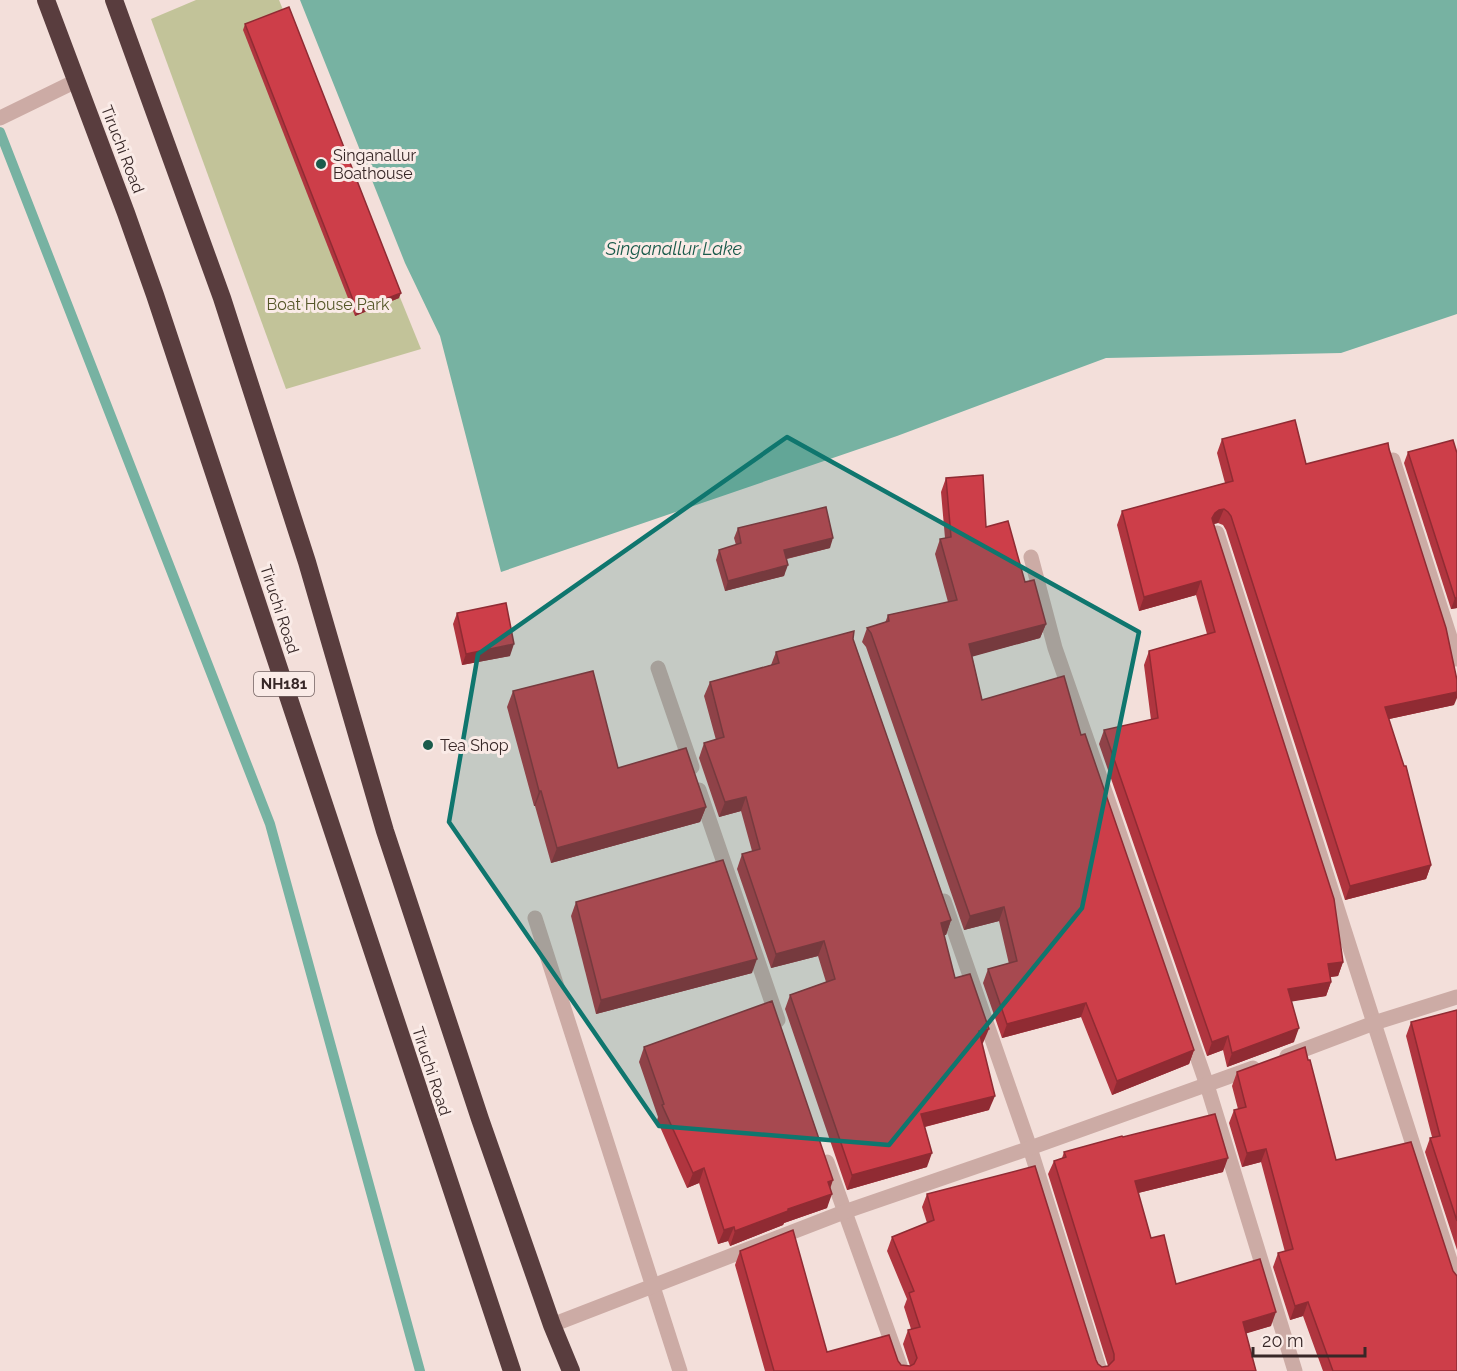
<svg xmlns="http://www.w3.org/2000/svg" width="1457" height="1371" viewBox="0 0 1457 1371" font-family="Raleway,sans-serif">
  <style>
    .green { fill: #c2c399 }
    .water { fill: #77b2a2 }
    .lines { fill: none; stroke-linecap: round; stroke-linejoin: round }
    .stream { stroke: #77b2a2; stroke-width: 10 }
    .minor { stroke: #ccaba5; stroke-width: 15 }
    .highway { stroke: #593d3e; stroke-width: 18 }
    .wall { fill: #b0353f }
    .shaded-wall { fill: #902b33 }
    .building { fill: #cd3e49; stroke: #902b33; stroke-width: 1.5 }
    .marked { fill: #0f766e; fill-opacity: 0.2; stroke: #0f766e; stroke-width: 4.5; stroke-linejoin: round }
    .poi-dot { fill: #1a5b4b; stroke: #faebe7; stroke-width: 2 }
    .labels { text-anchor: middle; stroke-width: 6; stroke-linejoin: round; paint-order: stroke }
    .shield { fill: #faebe7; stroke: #726261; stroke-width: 1.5 }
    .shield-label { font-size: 15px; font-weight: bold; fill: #372727 }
    .street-label { font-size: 16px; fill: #372727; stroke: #faebe7 }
    .poi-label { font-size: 16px; fill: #372727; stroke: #faebe7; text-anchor: start }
    .park-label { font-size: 16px; fill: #555729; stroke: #faebe7 }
    .water-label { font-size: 18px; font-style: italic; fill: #1a5b4b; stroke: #faebe7 }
  </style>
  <rect width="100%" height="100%" fill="#f3dfda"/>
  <path class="green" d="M 196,0 L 279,0 L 421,349 L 286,389 L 151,19 Z"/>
  <path class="water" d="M 300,0 L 1457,0 L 1457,314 L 1341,353 L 1106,358 L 897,436 L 501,572 L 440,336 L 405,263 Z"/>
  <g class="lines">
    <path class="stream" d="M 0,132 L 270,824 L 420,1371"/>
    <g class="minor">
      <path d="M 0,118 L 76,81"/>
      <path d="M 1393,460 L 1457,659"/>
      <path d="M 1217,533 L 1457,1282"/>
      <path d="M 1031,557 L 1055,648 L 1207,1085 L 1295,1371"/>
      <path d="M 658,668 L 692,767"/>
      <path d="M 699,790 L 778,1020"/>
      <path d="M 944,901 L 1030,1148 L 1100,1371"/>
      <path d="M 535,918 L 680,1371"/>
      <path d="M 1287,1056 L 1374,1023 L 1457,997"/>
      <path d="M 827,1162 L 902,1371"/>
      <path d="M 552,1325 L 844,1212 L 1030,1148 L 1253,1068"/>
    </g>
    <g class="highway">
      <path d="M 46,0 L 126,213 L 155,295 L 512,1371"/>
      <path d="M 114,0 L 222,298 L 307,562 L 385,831 L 480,1119 L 552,1325 L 571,1371"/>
    </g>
  </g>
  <g class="wall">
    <path d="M 245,24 L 399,298 L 355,316 L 243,30 Z"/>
    <path d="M 1222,439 L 1306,464 L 1389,449 L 1454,705 L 1389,719 L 1431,865 L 1426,879 L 1345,900 L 1226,530 L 1223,525 L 1218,523 L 1213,524 L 1343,962 L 1338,976 L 1330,977 L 1331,982 L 1326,996 L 1291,1001 L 1294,1042 L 1227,1067 L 1223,1050 L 1207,1056 L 1099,744 L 1104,730 L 1151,720 L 1144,665 L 1149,651 L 1207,634 L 1196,595 L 1139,611 L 1117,525 L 1122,511 L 1225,483 L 1217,453 Z"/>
    <path d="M 1408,452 L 1457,453 L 1457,608 L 1451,609 L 1404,463 Z"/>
    <path d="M 946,478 L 986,527 L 1025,582 L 1046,624 L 1040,638 L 972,656 L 982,700 L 1081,735 L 1194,1050 L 1189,1064 L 1112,1095 L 1081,1017 L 1002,1038 L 983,983 L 988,969 L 1009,964 L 999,921 L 964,930 L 866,647 L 862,642 L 867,628 L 885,623 L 888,615 L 948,602 L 935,554 L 940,539 L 945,538 L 941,492 Z"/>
    <path d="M 738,528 L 830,548 L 787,559 L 784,576 L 725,591 L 716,560 L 719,550 L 736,545 L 734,538 Z"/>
    <path d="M 457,613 L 510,656 L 462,665 L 453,624 Z"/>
    <path d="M 853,639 L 951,920 L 946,935 L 944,935 L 955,978 L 983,1043 L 982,1044 L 989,1110 L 925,1127 L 927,1167 L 847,1190 L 785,1009 L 790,995 L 826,982 L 818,956 L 771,968 L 737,869 L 742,854 L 752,851 L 741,811 L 719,817 L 699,758 L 704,743 L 716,740 L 704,696 L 710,682 L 771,665 L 776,652 Z"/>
    <path d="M 513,691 L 618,768 L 706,807 L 700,822 L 551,863 L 535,806 L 534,806 L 507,707 Z"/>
    <path d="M 576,902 L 752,973 L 596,1014 L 571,916 Z"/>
    <path d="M 1457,1010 L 1457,1250 L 1425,1152 L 1430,1138 L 1432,1137 L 1406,1036 L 1411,1022 Z"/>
    <path d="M 644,1047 L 830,1188 L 827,1208 L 784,1223 L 783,1225 L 730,1246 L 728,1241 L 718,1244 L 699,1183 L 687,1188 L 657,1120 L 658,1117 L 639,1062 Z"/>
    <path d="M 1237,1072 L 1336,1160 L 1453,1271 L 1455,1275 L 1457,1371 L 1323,1371 L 1303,1316 L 1290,1320 L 1273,1267 L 1278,1253 L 1285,1252 L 1261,1162 L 1242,1167 L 1229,1123 L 1234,1110 L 1238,1109 L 1232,1086 Z"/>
    <path d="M 1123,1137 L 1223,1172 L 1138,1193 L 1151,1238 L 1176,1284 L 1271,1326 L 1246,1333 L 1256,1371 L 765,1371 L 735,1265 L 740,1251 L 827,1352 L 898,1361 L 901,1365 L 910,1366 L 903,1344 L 908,1330 L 911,1329 L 904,1307 L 907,1299 L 887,1251 L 892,1237 L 927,1223 L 922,1207 L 927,1194 L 1096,1360 L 1098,1364 L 1102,1367 L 1108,1366 L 1048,1174 L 1054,1161 L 1062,1158 L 1064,1152 Z"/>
  </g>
  <g class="shaded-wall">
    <path d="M 401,293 L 399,298 L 355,316 L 357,310 Z"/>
    <path d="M 1224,509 L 1218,523 L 1214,524 L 1209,527 L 1215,513 L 1219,510 Z"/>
    <path d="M 833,538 L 830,548 L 781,560 L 784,550 Z"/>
    <path d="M 788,565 L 784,576 L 725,591 L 728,581 Z"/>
    <path d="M 1201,581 L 1196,595 L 1139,611 L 1144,597 Z"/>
    <path d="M 1455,598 L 1457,598 L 1457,608 L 1451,609 Z"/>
    <path d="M 1046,624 L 1040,638 L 964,659 L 969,644 Z"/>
    <path d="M 514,644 L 510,656 L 462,665 L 466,654 Z"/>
    <path d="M 1457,692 L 1457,698 L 1454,705 L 1380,721 L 1385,707 Z"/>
    <path d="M 539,791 L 541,791 L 535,806 L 534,806 Z"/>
    <path d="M 746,797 L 741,811 L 719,817 L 725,802 Z"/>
    <path d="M 706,807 L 700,822 L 551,863 L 557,848 Z"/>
    <path d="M 1431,865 L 1426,879 L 1345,900 L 1350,886 Z"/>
    <path d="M 1004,907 L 999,921 L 964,930 L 970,916 Z"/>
    <path d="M 951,920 L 946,935 L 935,937 L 941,923 Z"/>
    <path d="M 824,941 L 818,956 L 771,968 L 776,954 Z"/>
    <path d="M 757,959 L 752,973 L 596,1014 L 601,1000 Z"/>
    <path d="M 1343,962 L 1338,976 L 1323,978 L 1328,964 Z"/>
    <path d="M 1331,982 L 1326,996 L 1283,1003 L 1288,989 Z"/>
    <path d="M 1086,1003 L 1081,1017 L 1002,1038 L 1007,1024 Z"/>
    <path d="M 1299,1028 L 1294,1042 L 1227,1067 L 1232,1053 Z"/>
    <path d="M 989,1029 L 983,1043 L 973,1046 L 979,1031 Z"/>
    <path d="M 1228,1036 L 1223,1050 L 1207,1056 L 1212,1042 Z"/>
    <path d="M 1194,1050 L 1189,1064 L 1112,1095 L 1117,1081 Z"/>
    <path d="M 995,1096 L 989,1110 L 916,1129 L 921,1114 Z"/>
    <path d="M 1266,1149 L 1261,1162 L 1242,1167 L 1247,1153 Z"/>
    <path d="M 932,1153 L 927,1167 L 847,1190 L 852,1175 Z"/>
    <path d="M 1228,1158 L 1223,1172 L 1130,1195 L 1135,1181 Z"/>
    <path d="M 704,1168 L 699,1183 L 687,1188 L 693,1173 Z"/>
    <path d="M 833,1180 L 828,1195 L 828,1182 Z"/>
    <path d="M 832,1194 L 827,1208 L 784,1223 L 783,1225 L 730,1246 L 735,1231 L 788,1209 Z"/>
    <path d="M 734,1227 L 728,1241 L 718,1244 L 724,1230 Z"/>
    <path d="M 1308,1302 L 1303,1316 L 1290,1320 L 1295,1306 Z"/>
    <path d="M 1276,1312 L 1271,1326 L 1238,1336 L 1243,1322 Z"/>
  </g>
  <g class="building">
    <path d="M 289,7 L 401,293 L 357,310 L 245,24 Z"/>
    <path d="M 1295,420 L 1306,464 L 1388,443 L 1389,449 L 1446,628 L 1457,680 L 1457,692 L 1385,707 L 1404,766 L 1406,766 L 1431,865 L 1350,886 L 1231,516 L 1228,512 L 1224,509 L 1219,510 L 1215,513 L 1212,518 L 1213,522 L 1334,899 L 1343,962 L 1328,964 L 1331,982 L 1288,989 L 1299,1028 L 1232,1053 L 1228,1036 L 1212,1042 L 1104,730 L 1158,718 L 1149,651 L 1215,632 L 1201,581 L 1144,597 L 1122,511 L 1233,481 L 1222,439 Z"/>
    <path d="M 1453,440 L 1457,453 L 1457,598 L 1455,598 L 1408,452 Z"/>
    <path d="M 983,475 L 986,527 L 1008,521 L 1025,582 L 1034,580 L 1046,624 L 969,644 L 982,700 L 1064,676 L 1081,735 L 1085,734 L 1194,1050 L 1117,1081 L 1086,1003 L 1007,1024 L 988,969 L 1017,961 L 1004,907 L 970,916 L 871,633 L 867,628 L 889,621 L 888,615 L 957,600 L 940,539 L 951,537 L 946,478 Z"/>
    <path d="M 826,507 L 833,538 L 784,550 L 788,565 L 728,581 L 719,550 L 741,543 L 738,528 Z"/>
    <path d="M 506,603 L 514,644 L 466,654 L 457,613 Z"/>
    <path d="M 854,631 L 853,639 L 951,920 L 941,923 L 955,978 L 970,974 L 989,1029 L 979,1031 L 995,1096 L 921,1114 L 932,1153 L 852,1175 L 790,995 L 835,979 L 824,941 L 776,954 L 742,854 L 760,849 L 746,797 L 725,802 L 704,743 L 724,737 L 710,682 L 779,663 L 776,652 Z"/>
    <path d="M 593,671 L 618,768 L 686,748 L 706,807 L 557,848 L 541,791 L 539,791 L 513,691 Z"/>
    <path d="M 723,860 L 757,959 L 601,1000 L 576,902 Z"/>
    <path d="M 772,1001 L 833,1180 L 828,1182 L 832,1194 L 788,1209 L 788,1211 L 735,1231 L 734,1227 L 724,1230 L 704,1168 L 693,1173 L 662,1105 L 664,1104 L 644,1047 Z"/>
    <path d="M 1457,1010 L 1457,1221 L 1430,1138 L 1440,1136 L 1411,1022 Z"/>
    <path d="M 1305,1047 L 1308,1060 L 1310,1060 L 1336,1160 L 1411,1142 L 1453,1271 L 1457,1276 L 1457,1371 L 1333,1371 L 1308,1302 L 1295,1306 L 1278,1253 L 1293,1249 L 1266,1149 L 1247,1153 L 1234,1110 L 1246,1107 L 1237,1072 Z"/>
    <path d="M 1215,1114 L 1228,1158 L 1135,1181 L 1151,1238 L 1164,1235 L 1176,1284 L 1260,1259 L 1276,1312 L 1243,1322 L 1256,1371 L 774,1371 L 740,1251 L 793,1230 L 827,1352 L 889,1335 L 898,1361 L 901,1365 L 910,1366 L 914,1364 L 917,1358 L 908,1330 L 920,1327 L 909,1293 L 914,1291 L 892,1237 L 934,1220 L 927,1194 L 1035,1166 L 1096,1360 L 1098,1364 L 1102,1367 L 1108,1366 L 1114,1360 L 1114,1354 L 1054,1161 L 1066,1157 L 1064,1152 L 1122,1136 L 1123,1137 Z"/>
  </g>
  <path class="marked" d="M 787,437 L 1139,632 L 1082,908 L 889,1145 L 659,1126 L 449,822 L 478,654 Z"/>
  <g class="poi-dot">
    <circle cx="321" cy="164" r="6"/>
    <circle cx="428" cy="745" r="6"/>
  </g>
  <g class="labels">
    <rect class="shield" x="254" y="672" width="60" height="24" rx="4.5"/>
    <g class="shield-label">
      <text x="284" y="689">NH181</text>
    </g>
    <g class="street-label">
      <text transform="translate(123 149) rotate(69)" y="6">Tiruchi Road</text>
      <text transform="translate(280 609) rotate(72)" y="6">Tiruchi Road</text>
      <text transform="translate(432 1071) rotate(72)" y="6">Tiruchi Road</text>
    </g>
    <g class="poi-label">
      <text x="333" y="161">Singanallur<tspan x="333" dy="18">Boathouse</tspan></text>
      <text x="440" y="751">Tea Shop</text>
    </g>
    <g class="park-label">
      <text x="328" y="310">Boat House Park</text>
    </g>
    <g class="water-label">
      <text x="674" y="255">Singanallur Lake</text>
    </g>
  </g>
  <path d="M1253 1347v9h112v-9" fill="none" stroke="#372727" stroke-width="3"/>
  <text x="1262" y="1347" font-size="18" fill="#372727" stroke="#faebe7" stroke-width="4.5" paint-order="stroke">20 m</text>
</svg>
